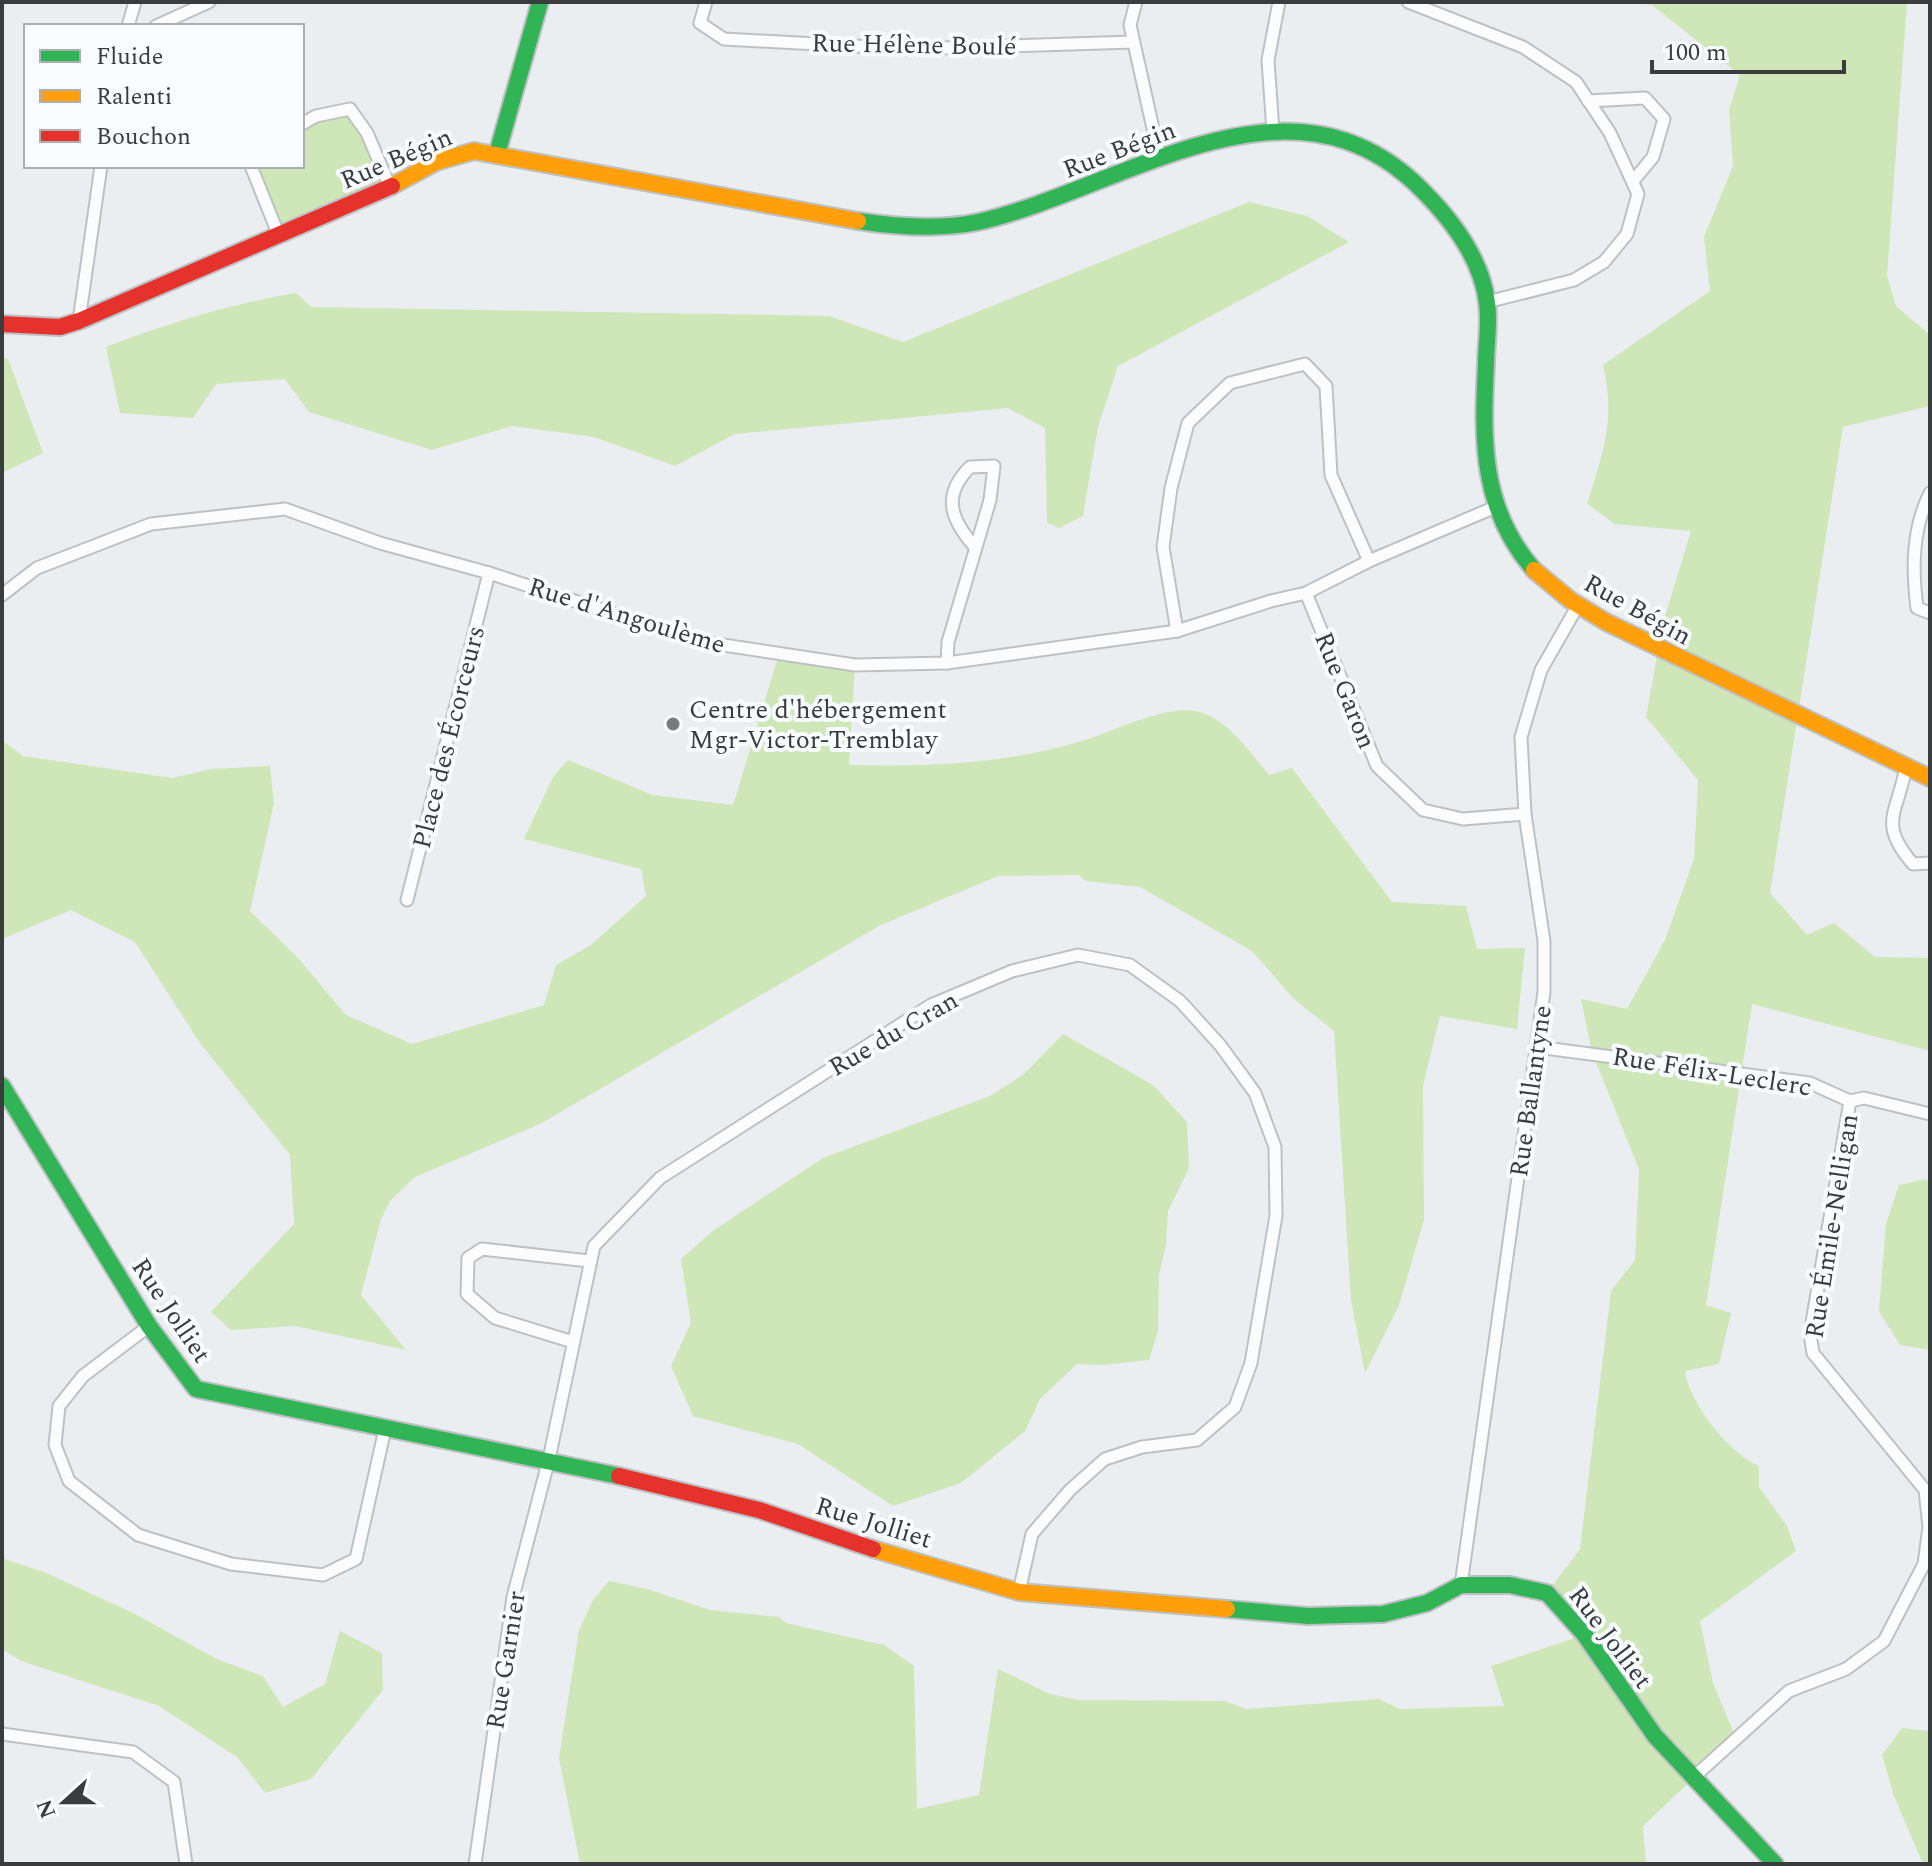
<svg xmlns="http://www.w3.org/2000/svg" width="1932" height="1866" viewBox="0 0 1932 1866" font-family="Spectral,serif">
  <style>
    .green { fill: #cee6b8 }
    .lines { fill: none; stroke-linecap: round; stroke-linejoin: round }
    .street-casing { stroke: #bec1c3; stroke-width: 15 }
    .fast-casing { stroke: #bec1c3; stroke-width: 20 }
    .slow-casing { stroke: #bec1c3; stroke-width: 20 }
    .jam-casing { stroke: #bec1c3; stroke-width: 20 }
    .street { stroke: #fcfcfd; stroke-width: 11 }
    .fast { stroke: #30b455; stroke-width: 16 }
    .slow { stroke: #ff9f0a; stroke-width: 16 }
    .jam { stroke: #e5322d; stroke-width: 16 }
    .poi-dot { fill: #787a7d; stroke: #f8fcff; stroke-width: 3 }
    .labels { text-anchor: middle; stroke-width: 8; stroke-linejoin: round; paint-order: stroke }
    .street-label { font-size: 26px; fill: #3a3c3e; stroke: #f8fcff }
    .poi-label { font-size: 26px; fill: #3a3c3e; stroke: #f8fcff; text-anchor: start }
  </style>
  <rect width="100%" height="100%" fill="#ebeef1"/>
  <g class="green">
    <path d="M 1640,2 L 1907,2 L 1887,276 L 1896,306 L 1930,335 L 1930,406 L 1843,427 L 1770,893 L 1807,935 L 1834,923 L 1875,957 L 1930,958 L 1930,1051 L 1752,1004 L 1706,1305 L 1731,1313 L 1719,1364 L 1685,1371 C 1689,1403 1729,1453 1759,1466 L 1759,1487 L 1787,1526 L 1796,1551 L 1700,1621 L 1713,1683 L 1736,1738 L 1643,1826 L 1646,1864 L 580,1864 L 559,1758 L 579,1630 L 593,1600 L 609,1581 L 647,1589 L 710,1610 L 779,1617 L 786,1623 L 884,1645 L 914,1666 L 917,1809 L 979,1795 L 998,1669 L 1050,1694 L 1078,1700 L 1224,1701 L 1247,1709 L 1379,1699 L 1400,1709 L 1504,1706 L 1491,1666 L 1583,1635 L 1547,1593 L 1580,1549 L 1611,1291 L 1635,1260 L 1639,1169 L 1592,1052 L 1581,999 L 1627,1009 L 1665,940 L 1694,859 L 1698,780 L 1646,717 L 1663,623 L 1691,531 L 1615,524 L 1587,504 C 1603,453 1616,418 1603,365 L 1710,291 L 1704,237 L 1733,166 L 1729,110 L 1740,75 L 1653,6 Z"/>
    <path d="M 350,109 L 390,187 L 279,236 L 251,166 L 302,166 L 302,124 Z"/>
    <path d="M 1249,202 L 1307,216 L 1349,242 L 1118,366 L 1098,427 L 1083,516 L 1059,528 L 1047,523 L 1045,428 L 1008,408 L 735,434 L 675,466 L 594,437 L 512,426 L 432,450 L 309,412 L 285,379 L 216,384 L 193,418 L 120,413 L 106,347 C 168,323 230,304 296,293 L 311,307 L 829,316 L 903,342 Z"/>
    <path d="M 2,358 L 8,359 L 43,453 L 2,473 Z"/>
    <path d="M 779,654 L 855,665 L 849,765 C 928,767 1009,764 1085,740 C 1114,731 1173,701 1203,713 C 1231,724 1250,752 1269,775 L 1292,768 L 1392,902 L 1466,906 L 1477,949 L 1525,948 L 1517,1029 L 1440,1016 L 1423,1086 L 1424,1220 L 1399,1305 L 1365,1373 L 1351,1300 L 1334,1031 L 1294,999 L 1252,951 L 1140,887 L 1086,881 L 1079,875 L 998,876 L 881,925 L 540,1124 L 415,1177 L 390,1201 L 381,1219 L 361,1295 L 406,1350 L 295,1326 L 231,1330 L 211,1312 L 294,1224 L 290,1155 L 200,1043 L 135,942 L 71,910 L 2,939 L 2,740 L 23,756 L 172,778 L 212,769 L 270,766 L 274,803 L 250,911 L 298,958 L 346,1015 L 412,1044 L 544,1005 L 556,965 L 591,945 L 646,896 L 641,869 L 524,839 L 553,777 L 568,760 L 653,795 L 733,805 Z"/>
    <path d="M 1063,1034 L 1153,1085 L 1187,1122 L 1189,1168 L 1168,1211 L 1166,1245 L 1159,1275 L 1158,1331 L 1149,1360 L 1103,1365 L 1077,1364 L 1040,1399 L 1025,1431 L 961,1483 L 893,1506 L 798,1444 L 693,1416 L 671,1366 L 691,1323 L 681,1259 L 714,1230 L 823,1158 L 990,1096 L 1024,1074 Z"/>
    <path d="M 1926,1179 L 1930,1183 L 1930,1350 L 1900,1345 L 1879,1311 L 1886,1224 L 1899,1185 Z"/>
    <path d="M 2,1558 L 44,1572 L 133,1613 L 217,1659 L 263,1676 L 283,1707 L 325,1684 L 340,1631 L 382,1653 L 383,1690 L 311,1779 L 265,1793 L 237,1757 L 159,1706 L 21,1661 L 2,1649 Z"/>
    <path d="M 1902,1728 L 1930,1731 L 1930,1864 L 1923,1864 L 1894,1796 L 1882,1755 Z"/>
  </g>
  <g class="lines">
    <defs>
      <g id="street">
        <path d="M 706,2 L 700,23 L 724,39 L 910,49 L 1133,42"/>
        <path d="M 1136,2 L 1130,25 L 1160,160"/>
        <path d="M 1408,2 L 1523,47 L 1576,82 L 1610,133 L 1638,194 L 1627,234 L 1604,262 L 1574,280 L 1487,302"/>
        <path d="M 128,26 L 135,2"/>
        <path d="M 156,26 L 209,2"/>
        <path d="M 1588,101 L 1645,98 L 1664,119 L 1653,157 L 1633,181"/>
        <path d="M 302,124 L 316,116 L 350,109 L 367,133 L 390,187"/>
        <path d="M 1273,132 L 1268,60 L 1279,2"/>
        <path d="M 251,166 L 279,236"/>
        <path d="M 79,321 L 101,166"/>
        <path d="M 1930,493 C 1912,529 1912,569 1917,608 L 1930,613"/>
        <path d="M 1306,593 L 1377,766 L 1423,810 L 1463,819 L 1525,814"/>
        <path d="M 2,595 L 37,568 L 151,524 L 285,509 L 380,543 L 489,573 L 697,641 L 855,665 L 947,663 L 1177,631 L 1271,601 L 1306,593 L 1369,561 L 1493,508"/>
        <path d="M 1177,631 L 1163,547 L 1171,488 L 1188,423 L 1230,383 L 1305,364 L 1326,386 L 1331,475 L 1369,561"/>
        <path d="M 947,663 L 948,642 L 990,500 L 994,466 L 970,467 C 942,495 950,519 975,547"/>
        <path d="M 1906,766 C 1898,814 1877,822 1913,864 L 1930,863"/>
        <path d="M 407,900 L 489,573"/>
        <path d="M 1537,1047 L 1810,1083 L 1850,1101 L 1864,1098 L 1930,1114"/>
        <path d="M 149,1326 L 83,1376 L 59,1406 L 55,1445 L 69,1481 L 138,1535 L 231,1564 L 323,1575 L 356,1559 L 385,1429"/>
        <path d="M 573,1342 L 495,1318 L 467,1294 L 468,1258 L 482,1249 L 589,1261"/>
        <path d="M 1461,1585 L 1544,992 L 1544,941 L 1525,814 L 1521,737 L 1541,670 L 1577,607"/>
        <path d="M 2,1734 L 133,1752 L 174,1782 L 186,1864"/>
        <path d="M 1695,1776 L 1789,1691 L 1846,1669 L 1884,1641 L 1924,1564 L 1929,1527 L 1925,1490 L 1813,1353 L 1810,1334 L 1850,1101"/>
        <path d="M 475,1864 L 513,1597 L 549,1459 L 594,1246 L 660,1178 L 931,1005 L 1012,971 L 1078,955 L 1130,965 L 1180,1001 L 1220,1045 L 1255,1093 L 1275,1147 L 1276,1216 L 1251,1363 L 1235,1407 L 1197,1440 L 1142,1447 L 1105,1459 L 1070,1490 L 1032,1534 L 1019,1592"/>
      </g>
      <g id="fast">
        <path d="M 497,154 L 540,2"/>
        <path d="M 858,221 C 898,227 939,230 978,222 C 1121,190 1290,56 1422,190 C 1452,220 1482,260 1487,303 C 1490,323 1486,344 1486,364 C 1482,441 1481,509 1534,570"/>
        <path d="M 2,1086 L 149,1326 L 196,1389 L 619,1476"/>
        <path d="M 1227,1609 L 1308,1616 L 1383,1614 L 1427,1603 L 1461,1585 L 1510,1585 L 1547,1593 L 1584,1634 L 1655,1736 L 1775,1864"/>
      </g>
      <g id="slow">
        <path d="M 392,186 L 436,162 L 474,151 L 858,221"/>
        <path d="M 1534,570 L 1570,600 L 1606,622 L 1930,778"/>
        <path d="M 873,1549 L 1019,1592 L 1227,1609"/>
      </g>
      <g id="jam">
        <path d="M 2,324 L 60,327 L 79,321 L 392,186"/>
        <path d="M 619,1476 L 759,1510 L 873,1549"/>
      </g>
    </defs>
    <use href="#street" class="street-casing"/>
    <use href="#fast" class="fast-casing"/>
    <use href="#slow" class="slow-casing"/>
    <use href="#jam" class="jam-casing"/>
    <use href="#street" class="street"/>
    <use href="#fast" class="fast"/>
    <use href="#slow" class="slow"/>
    <use href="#jam" class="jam"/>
  </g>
  <circle class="poi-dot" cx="673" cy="724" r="8"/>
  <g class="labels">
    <g class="street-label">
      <text transform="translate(914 44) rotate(1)" y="9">Rue Hélène Boulé</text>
      <text transform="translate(1119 149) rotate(-21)" y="9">Rue Bégin</text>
      <text transform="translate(396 158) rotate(-23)" y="9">Rue Bégin</text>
      <text transform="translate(1638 609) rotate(29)" y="9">Rue Bégin</text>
      <text transform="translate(627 615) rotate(17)" y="9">Rue d'Angoulème</text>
      <text transform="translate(1346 690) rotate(68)" y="9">Rue Garon</text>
      <text transform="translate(448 737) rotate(-76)" y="9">Place des Écorceurs</text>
      <text transform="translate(893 1033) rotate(-30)" y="9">Rue du Cran</text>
      <text transform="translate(1712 1071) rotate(9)" y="9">Rue Félix-Leclerc</text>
      <text transform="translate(1530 1091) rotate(-82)" y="9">Rue Ballantyne</text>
      <text transform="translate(1831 1226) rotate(-81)" y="9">Rue Émile-Nelligan</text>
      <text transform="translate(172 1310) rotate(56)" y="9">Rue Jolliet</text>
      <text transform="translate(874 1522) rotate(17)" y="9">Rue Jolliet</text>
      <text transform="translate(1611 1637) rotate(53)" y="9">Rue Jolliet</text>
      <text transform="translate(505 1660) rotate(-81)" y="9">Rue Garnier</text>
    </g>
    <g class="poi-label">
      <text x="689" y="718">Centre d'hébergement<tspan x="689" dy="30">Mgr-Victor-Tremblay</tspan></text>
    </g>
  </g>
  <rect width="1932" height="1866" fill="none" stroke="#3a3c3e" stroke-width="8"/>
  <rect x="24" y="24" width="280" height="144" fill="#f8fcff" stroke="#acafb2" stroke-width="2"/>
  <rect x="40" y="50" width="40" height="12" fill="#30b455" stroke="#acafb2" stroke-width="2"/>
  <text x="96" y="64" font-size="24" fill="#3a3c3e">Fluide</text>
  <rect x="40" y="90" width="40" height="12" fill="#ff9f0a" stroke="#acafb2" stroke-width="2"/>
  <text x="96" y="104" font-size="24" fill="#3a3c3e">Ralenti</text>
  <rect x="40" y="130" width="40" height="12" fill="#e5322d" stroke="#acafb2" stroke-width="2"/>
  <text x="96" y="144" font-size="24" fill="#3a3c3e">Bouchon</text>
  <g transform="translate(64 1802) rotate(249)" stroke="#f8fcff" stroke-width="6" paint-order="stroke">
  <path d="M0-6L14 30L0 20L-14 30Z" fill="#3a3c3e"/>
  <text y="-12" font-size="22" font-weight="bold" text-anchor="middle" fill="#3a3c3e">N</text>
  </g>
  <path d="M1652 60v12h192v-12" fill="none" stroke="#3a3c3e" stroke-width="4"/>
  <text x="1664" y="60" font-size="24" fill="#3a3c3e" stroke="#f8fcff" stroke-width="6" paint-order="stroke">100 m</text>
</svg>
